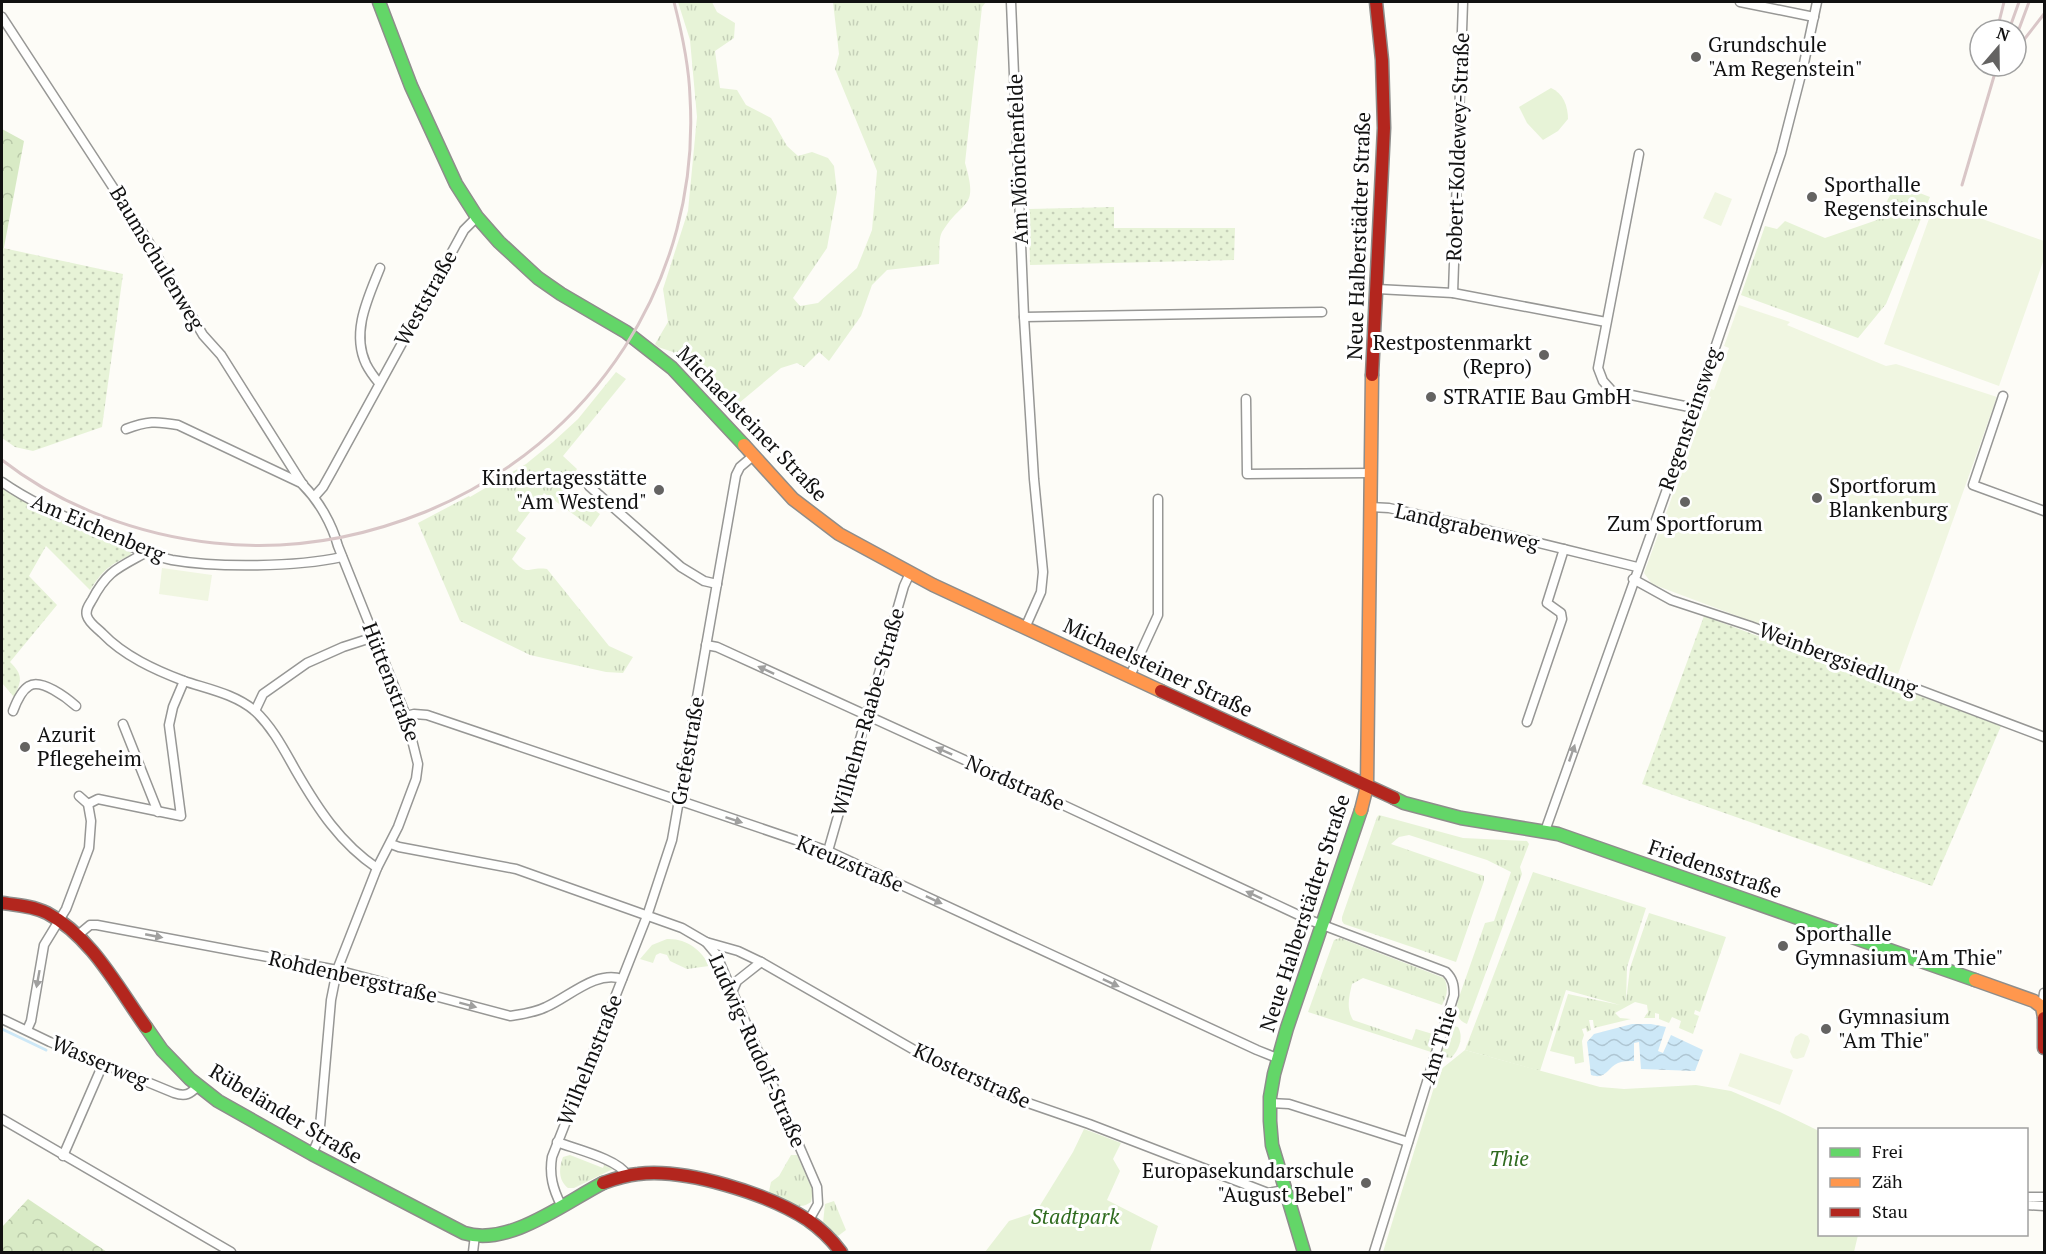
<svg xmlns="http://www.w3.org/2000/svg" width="2046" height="1254" viewBox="0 0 2046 1254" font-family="'PT Serif',serif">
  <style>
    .grass { fill: url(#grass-tufts) }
    .forest { fill: url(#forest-crowns) }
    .park { fill: #e7f3d7 }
    .garden { fill: url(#garden-dots) }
    .pitch { fill: #f0f6e1 }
    .water { fill: url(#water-waves) }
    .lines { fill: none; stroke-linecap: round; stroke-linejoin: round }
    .stream { stroke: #cde8f7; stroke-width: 3 }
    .street-casing { stroke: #979795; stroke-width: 11 }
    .fast-casing { stroke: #8e8d8b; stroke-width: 15 }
    .slow-casing { stroke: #8e8d8b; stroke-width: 15 }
    .jam-casing { stroke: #8e8d8b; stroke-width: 15 }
    .street { stroke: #fffffe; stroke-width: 8 }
    .fast { stroke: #63d668; stroke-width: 12 }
    .slow { stroke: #ff974d; stroke-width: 12 }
    .jam { stroke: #b3261e; stroke-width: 12 }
    .rail { stroke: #d9c6c7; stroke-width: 3 }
    .oneway { fill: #a0a09f }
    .poi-dot { fill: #646362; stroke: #fff; stroke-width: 2 }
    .labels { text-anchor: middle; stroke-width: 6; stroke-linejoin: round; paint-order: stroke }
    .poi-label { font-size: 21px; fill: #111; stroke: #fff; text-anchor: start }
    .street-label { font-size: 21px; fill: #111; stroke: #fff }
    .park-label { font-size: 21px; font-style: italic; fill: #2f6b1f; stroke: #fff }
  </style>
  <defs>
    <pattern id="grass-tufts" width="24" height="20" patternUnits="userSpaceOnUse" patternTransform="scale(1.5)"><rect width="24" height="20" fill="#e7f3d7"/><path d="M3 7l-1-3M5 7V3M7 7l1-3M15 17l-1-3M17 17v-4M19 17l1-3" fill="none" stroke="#c5cfb8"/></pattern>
    <pattern id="forest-crowns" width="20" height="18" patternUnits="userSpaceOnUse" patternTransform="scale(1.5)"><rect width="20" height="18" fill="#d8eac5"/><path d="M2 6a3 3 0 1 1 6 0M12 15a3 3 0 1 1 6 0" fill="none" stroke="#b8c8a8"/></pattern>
    <pattern id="garden-dots" width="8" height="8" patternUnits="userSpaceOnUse" patternTransform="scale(1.5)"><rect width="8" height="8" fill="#e7f3d7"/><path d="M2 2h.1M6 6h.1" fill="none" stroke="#c5cfb8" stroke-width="1.8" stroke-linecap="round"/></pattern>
    <pattern id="water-waves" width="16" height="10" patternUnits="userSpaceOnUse" patternTransform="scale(1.5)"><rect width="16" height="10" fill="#cde8f7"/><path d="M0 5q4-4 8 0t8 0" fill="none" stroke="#afc6d3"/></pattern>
  </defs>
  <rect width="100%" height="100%" fill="#fdfcf7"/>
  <g class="grass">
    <path d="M 678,2 L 712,2 L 717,12 L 735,23 L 734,38 L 715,51 L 720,88 L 737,90 L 746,105 L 771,118 L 787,146 L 798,156 L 812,152 L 828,158 L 834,166 L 837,192 L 827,248 L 793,298 L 800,306 L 818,303 L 857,268 L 872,230 L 877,171 L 835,69 L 839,54 L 833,2 L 986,2 L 982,7 L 965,163 C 979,210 963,198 942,232 C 938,239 940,255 939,264 L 887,270 L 872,285 L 861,316 L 829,361 L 819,352 L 804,367 L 797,363 L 781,368 L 727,413 L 720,405 L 723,401 L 719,395 L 714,399 L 690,374 L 692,371 L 673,352 L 658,347 L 655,344 L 668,322 L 663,289 L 688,211 L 697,117 L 690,40 Z"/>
    <path d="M 1896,184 L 1930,197 L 1886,304 L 1858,338 L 1741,295 L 1765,226 L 1777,229 L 1785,221 L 1825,238 L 1877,220 Z"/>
    <path d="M 616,372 L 626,379 L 563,456 L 577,469 L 569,482 L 562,477 L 558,484 L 600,514 L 591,527 L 544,493 L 516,531 L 526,538 L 512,559 C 529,578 527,566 547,569 L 609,646 L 633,657 L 623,673 L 606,672 L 530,655 L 460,621 L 418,523 L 469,496 L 470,497 L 526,464 L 553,442 L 578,419 Z"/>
    <path d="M 1379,815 L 1463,838 L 1527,841 L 1529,844 L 1520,867 L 1522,874 L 1467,1024 C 1456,1020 1456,1010 1458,1000 L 1485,923 L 1494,921 L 1511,872 L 1487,860 L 1409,835 L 1399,837 L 1391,844 L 1484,876 L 1484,881 L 1456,962 L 1344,924 L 1342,921 L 1342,917 L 1377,817 Z"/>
    <path d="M 1533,872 L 1646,908 L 1627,967 L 1626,1001 L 1630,968 L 1649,913 L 1726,937 L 1700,1012 L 1695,1010 L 1694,1014 L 1699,1016 L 1693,1034 L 1679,1028 L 1681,1021 L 1672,1017 L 1669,1023 L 1659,1019 L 1659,1014 L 1655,1013 L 1655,1018 L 1644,1018 L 1648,1012 L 1647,1005 L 1635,1002 L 1615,1013 L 1620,1018 L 1631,1019 L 1594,1028 L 1593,1020 L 1589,1020 L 1591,1030 L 1587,1032 L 1586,1028 L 1582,1029 L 1584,1035 L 1582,1041 L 1584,1062 L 1575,1064 L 1574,1057 L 1550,1051 L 1568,994 L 1620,1005 L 1566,990 L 1540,1071 L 1465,1050 Z"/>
    <path d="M 1340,938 L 1444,978 C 1449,988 1447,996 1442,1005 L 1363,978 L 1352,984 C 1349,997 1346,1008 1353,1020 L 1412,1040 L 1416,1029 L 1436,1035 L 1431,1052 L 1308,1012 L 1334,940 Z"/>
    <path d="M 667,939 C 686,938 702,950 709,966 L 687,969 L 670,961 L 667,955 L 660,953 L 656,955 L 653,963 L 640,959 L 652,945 Z"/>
    <path d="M 1453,1026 L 1458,1027 C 1464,1037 1459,1050 1451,1058 L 1439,1056 L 1447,1031 Z"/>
    <path d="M 570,1155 L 603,1168 L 604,1165 L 613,1169 L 574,1188 L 568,1188 C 558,1180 559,1168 563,1157 Z"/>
    <path d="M 791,1155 L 797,1155 L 813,1191 L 811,1202 C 798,1212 784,1201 771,1196 L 769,1191 L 771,1182 L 779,1176 Z"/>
    <path d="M 834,1201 L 846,1230 L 838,1236 L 832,1233 L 823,1223 L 825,1204 Z"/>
  </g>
  <g class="forest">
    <path d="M 2,129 L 24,141 L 2,258 Z"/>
    <path d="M 28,1199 L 107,1252 L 2,1252 L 2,1227 Z"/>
  </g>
  <g class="park">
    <path d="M 1551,88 C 1563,93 1568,106 1568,119 L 1558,131 L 1543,140 L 1527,123 L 1519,107 Z"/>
    <path d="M 1465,1050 L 1600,1087 L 1624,1089 L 1696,1085 L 1731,1091 L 1780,1112 L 1817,1130 L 1819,1132 L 1820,1234 L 1858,1235 L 1854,1252 L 1383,1252 L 1439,1071 Z"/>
    <path d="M 1084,1129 L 1121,1143 L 1113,1159 L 1120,1171 L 1107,1200 L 1158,1226 L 1150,1252 L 985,1252 L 1009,1221 L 1036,1212 L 1073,1152 Z"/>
  </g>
  <g class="garden">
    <path d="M 1114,207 L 1114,228 L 1235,228 L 1234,260 L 1030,265 L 1029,209 Z"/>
    <path d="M 3,248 L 123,274 L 102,427 L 33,451 L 15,447 L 2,438 L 2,258 Z"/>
    <path d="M 2,488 L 51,514 L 130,550 L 131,555 C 109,565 103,570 90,590 L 46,546 L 29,576 L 57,605 L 10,662 C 23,675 22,680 14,697 L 2,683 Z"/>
    <path d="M 1704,616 L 2001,726 L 1932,886 L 1642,784 Z"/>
  </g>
  <g class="pitch">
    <path d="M 1715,192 L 1732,199 L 1721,226 L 1703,218 Z"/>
    <path d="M 1935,202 L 2044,241 L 2044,259 L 1999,386 L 1884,344 Z"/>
    <path d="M 1739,305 L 1790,322 L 1787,325 L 1886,366 L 1896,364 L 1997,397 L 1898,674 L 1790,636 L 1777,627 L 1772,629 L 1652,584 L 1644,573 L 1704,410 L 1706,411 L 1711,397 L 1706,395 L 1708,388 L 1714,390 L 1729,348 L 1724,346 Z"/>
    <path d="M 162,568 L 212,575 L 208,601 L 159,594 Z"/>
    <path d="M 1801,1033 L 1808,1036 L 1810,1041 L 1804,1057 L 1797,1059 L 1793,1058 L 1790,1052 L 1795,1037 Z"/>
    <path d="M 1740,1053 L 1793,1070 L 1780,1105 L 1728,1086 Z"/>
  </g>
  <path class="water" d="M 1632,1024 L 1651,1024 L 1666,1027 L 1658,1051 L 1663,1053 L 1671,1035 L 1703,1050 L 1695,1071 L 1641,1069 L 1639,1042 L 1634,1043 L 1634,1061 C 1629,1061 1623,1061 1618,1063 C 1607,1068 1606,1080 1591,1075 L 1587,1042 L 1594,1034 Z"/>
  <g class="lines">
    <path class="stream" d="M 2,1029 L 46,1050"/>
    <defs>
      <g id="street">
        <path d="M 1011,2 L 1024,317 L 1034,479 L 1043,572 L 1041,592 L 1025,628"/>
        <path d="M 1740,2 L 1814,17"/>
        <path d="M 2,17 L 148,241 L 203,335 L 221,355 L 303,485 C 319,501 332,524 338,546 L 406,716 L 418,764 L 416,779 L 398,827 L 377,868 L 337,970 L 331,1000 L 319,1138 L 312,1154"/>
        <path d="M 1639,154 L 1598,368 L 1603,381 L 1612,391 L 1694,408"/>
        <path d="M 1377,289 L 1453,293 L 1606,322"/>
        <path d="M 1453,293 L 1463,2"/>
        <path d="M 1024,317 L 1322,312"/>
        <path d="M 379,383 C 374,377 369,370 366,364 C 351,332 368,298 380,268"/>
        <path d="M 2003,396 L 1973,485 L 2044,511"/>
        <path d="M 1246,399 L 1247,474 L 1371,473"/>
        <path d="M 126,429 C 147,421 156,421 178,425 L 303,484"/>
        <path d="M 2,482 C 32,503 66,517 99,532 C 123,543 147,555 172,560 C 218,568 297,567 342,557"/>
        <path d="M 589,486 L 681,567 L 704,581 L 717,584"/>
        <path d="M 315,496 L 323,487 L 332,471 L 464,230 L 477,217"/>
        <path d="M 1370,507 L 1389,508 L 1478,528 L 1637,567"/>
        <path d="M 145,553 C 118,568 107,571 92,600 C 89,605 85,610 87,616 C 89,623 97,628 102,633 C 124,656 155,670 184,681 C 208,689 235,694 255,711 C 273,728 284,750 296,771 C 318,809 340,843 377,868"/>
        <path d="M 1633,579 L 1671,600 L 1750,626 L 2044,737"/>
        <path d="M 706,645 L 717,647 L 1061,804 L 1307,919 L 1446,972 C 1453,979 1454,985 1454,995 L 1374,1252"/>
        <path d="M 1130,676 L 1158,615 L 1158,499"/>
        <path d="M 13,711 C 16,703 22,690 29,686 C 41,678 67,698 76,706"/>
        <path d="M 255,711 L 263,694 L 307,663 L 343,647 L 374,637"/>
        <path d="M 406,716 L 414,714 L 427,715 L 828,851 L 1257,1050 L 1277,1058"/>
        <path d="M 1527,722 L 1562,619 L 1561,613 L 1547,603 L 1564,549"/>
        <path d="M 123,724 L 158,812"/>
        <path d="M 88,804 L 98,799 L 181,816 L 169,725 L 173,707 L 184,681"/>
        <path d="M 1545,831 L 1672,475 L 1781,153 L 1804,63 L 1817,2"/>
        <path d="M 391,844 L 399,847 L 516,869 L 682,928 L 706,942 L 716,954 L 817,1187 L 818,1204 L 809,1220"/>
        <path d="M 828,851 L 904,586 L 910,573"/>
        <path d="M 78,935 L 90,925 L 97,925 L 337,970 L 510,1016 C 523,1014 534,1013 546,1007 C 569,997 596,970 622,979"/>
        <path d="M 706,942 L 738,951 L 761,962 L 916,1051 L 999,1093 L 1089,1124 L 1268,1193 L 1284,1190"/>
        <path d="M 733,990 L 737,981 L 761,962"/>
        <path d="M 2044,1008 L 2042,1007 L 2044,993"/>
        <path d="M 2,1019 L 50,1042 L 174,1093 C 186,1097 190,1094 198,1086"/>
        <path d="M 27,1030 L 31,1021 L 44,945 L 66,909 L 89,848 L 91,821 L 88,804 L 79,796"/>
        <path d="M 1270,1103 L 1289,1104 L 1408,1142"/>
        <path d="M 2,1119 L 231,1252"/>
        <path d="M 557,1142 C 575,1149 618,1159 627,1175"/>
        <path d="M 63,1156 L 103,1064"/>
        <path d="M 2026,1197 L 2044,1197"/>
        <path d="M 561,1205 C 553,1189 549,1175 552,1157 L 647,916 L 672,840 L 736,475 L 740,467 L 753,456"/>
        <path d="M 2026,1205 L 2044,1206"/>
        <path d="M 473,1252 L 475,1235"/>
      </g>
      <g id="fast">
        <path d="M 379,2 L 411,86 L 456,184 L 477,217 L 499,242 L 538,278 L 561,294 L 626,332 L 672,368 L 744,445"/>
        <path d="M 1394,798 L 1404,803 L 1461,818 L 1558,834 L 1975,980"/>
        <path d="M 146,1027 L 162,1050 L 190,1079 L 218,1101 L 312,1154 L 464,1233 C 509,1247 564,1203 603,1183"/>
        <path d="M 1304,1252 L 1272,1145 L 1270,1121 L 1270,1097 L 1274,1074 L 1287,1028 L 1361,810"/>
      </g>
      <g id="slow">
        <path d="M 744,445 L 793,499 L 839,534 L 933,585 L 1161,691"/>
        <path d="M 1361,810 L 1367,786 L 1372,375"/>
        <path d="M 1975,980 L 2034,1001 L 2042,1007 L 2044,1017"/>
      </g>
      <g id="jam">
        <path d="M 1372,375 L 1384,128 L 1382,60 L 1376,2"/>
        <path d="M 1161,691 L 1394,798"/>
        <path d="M 2,903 C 17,905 33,906 47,913 C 91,936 118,988 146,1027"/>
        <path d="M 2044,1018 L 2044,1048"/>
        <path d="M 603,1183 C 614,1179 626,1175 638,1174 C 686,1168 768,1194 808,1220 C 821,1229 832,1240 841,1252"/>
      </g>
    </defs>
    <use href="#street" class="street-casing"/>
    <use href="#fast" class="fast-casing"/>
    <use href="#slow" class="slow-casing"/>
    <use href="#jam" class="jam-casing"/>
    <use href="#street" class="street"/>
    <use href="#fast" class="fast"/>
    <use href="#slow" class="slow"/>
    <use href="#jam" class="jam"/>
    <g class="rail">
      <path d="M 2010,27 L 2019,2"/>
      <path d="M 1997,30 L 2004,2"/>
      <path d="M 2016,37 L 2029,2"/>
      <path d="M 2016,50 L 2044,14"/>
      <path d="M 1962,185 L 1997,66"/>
      <path d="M 2,460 C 62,507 139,535 214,543 C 286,551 358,539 425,512 C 593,443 701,280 690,97 C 689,64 682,33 674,2"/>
    </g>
  </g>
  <defs><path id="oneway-solid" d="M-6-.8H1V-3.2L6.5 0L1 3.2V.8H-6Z" transform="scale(1.5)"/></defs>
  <g class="oneway">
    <use href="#oneway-solid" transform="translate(766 670) rotate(-155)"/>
    <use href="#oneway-solid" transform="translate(944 751) rotate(-156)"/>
    <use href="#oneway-solid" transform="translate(1572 753) rotate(-71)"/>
    <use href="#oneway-solid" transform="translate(734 820) rotate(18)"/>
    <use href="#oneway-solid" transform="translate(1254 895) rotate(-155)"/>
    <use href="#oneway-solid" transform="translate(934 900) rotate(25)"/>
    <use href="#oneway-solid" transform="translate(154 936) rotate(11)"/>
    <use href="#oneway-solid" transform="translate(38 979) rotate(100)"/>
    <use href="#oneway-solid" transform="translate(1111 983) rotate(25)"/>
    <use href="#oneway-solid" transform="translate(468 1005) rotate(15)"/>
  </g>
  <g class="poi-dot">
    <circle cx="1696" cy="57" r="6"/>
    <circle cx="1812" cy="197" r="6"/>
    <circle cx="1544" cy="355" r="6"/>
    <circle cx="1431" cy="397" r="6"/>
    <circle cx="659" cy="490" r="6"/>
    <circle cx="1817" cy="498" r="6"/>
    <circle cx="1685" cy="502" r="6"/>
    <circle cx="25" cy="747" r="6"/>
    <circle cx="1783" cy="946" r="6"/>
    <circle cx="1826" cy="1029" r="6"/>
    <circle cx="1366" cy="1183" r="6"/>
  </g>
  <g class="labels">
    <g class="poi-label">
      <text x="1708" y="52">Grundschule<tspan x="1708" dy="24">"Am Regenstein"</tspan></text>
      <text x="1824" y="192">Sporthalle<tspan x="1824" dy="24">Regensteinschule</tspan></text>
      <text x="1532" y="350" text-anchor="end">Restpostenmarkt<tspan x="1532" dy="24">(Repro)</tspan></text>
      <text x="1443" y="404">STRATIE Bau GmbH</text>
      <text x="647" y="485" text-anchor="end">Kindertagesstätte<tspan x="647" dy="24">"Am Westend"</tspan></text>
      <text x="1829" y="493">Sportforum<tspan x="1829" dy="24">Blankenburg</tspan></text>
      <text x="1685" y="531" text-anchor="middle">Zum Sportforum</text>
      <text x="37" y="742">Azurit<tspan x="37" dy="24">Pflegeheim</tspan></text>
      <text x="1795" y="941">Sporthalle<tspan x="1795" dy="24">Gymnasium "Am Thie"</tspan></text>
      <text x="1838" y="1024">Gymnasium<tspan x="1838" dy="24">"Am Thie"</tspan></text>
      <text x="1354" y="1178" text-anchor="end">Europasekundarschule<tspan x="1354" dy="24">"August Bebel"</tspan></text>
    </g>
    <g class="street-label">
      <text transform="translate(1458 147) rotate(-88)" y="7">Robert-Koldewey-Straße</text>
      <text transform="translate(1018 159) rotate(-92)" y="7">Am Mönchenfelde</text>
      <text transform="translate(1359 236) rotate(-88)" y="7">Neue Halberstädter Straße</text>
      <text transform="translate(157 258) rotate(59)" y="7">Baumschulenweg</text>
      <text transform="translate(426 298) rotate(-61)" y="7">Weststraße</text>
      <text transform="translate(1690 419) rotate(-71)" y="7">Regensteinsweg</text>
      <text transform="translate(752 424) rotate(46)" y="7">Michaelsteiner Straße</text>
      <text transform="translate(1467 527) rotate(13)" y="7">Landgrabenweg</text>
      <text transform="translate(98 528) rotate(23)" y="7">Am Eichenberg</text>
      <text transform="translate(1838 659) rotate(21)" y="7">Weinbergsiedlung</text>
      <text transform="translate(1158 668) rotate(25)" y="7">Michaelsteiner Straße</text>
      <text transform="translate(391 682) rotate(69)" y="7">Hüttenstraße</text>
      <text transform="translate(868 712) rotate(-74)" y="7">Wilhelm-Raabe-Straße</text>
      <text transform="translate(688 751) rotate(-80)" y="7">Grefestraße</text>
      <text transform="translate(1015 783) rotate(24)" y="7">Nordstraße</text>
      <text transform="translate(850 864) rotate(23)" y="7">Kreuzstraße</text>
      <text transform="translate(1715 869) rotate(19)" y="7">Friedensstraße</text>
      <text transform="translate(1305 913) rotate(-72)" y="7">Neue Halberstädter Straße</text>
      <text transform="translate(353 977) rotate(13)" y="7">Rohdenbergstraße</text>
      <text transform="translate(1439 1045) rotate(-73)" y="7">Am Thie</text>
      <text transform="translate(757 1051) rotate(66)" y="7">Ludwig-Rudolf-Straße</text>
      <text transform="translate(590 1060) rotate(-68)" y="7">Wilhelmstraße</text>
      <text transform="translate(100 1062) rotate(23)" y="7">Wasserweg</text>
      <text transform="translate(972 1076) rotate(25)" y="7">Klosterstraße</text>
      <text transform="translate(286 1114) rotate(31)" y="7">Rübeländer Straße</text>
    </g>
    <g class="park-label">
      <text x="1509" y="1166">Thie</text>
      <text x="1075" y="1224">Stadtpark</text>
    </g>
  </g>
  <rect width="2046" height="1254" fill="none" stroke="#111111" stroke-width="6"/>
  <rect x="1818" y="1128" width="210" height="108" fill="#ffffff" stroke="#a0a0a0" stroke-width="1.5"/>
  <rect x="1830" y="1148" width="30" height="9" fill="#63d668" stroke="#a0a0a0" stroke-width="1.5"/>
  <text x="1872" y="1158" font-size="18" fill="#111111">Frei</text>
  <rect x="1830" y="1178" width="30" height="9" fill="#ff974d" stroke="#a0a0a0" stroke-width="1.5"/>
  <text x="1872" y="1188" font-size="18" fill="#111111">Zäh</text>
  <rect x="1830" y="1208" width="30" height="9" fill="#b3261e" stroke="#a0a0a0" stroke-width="1.5"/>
  <text x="1872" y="1218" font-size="18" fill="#111111">Stau</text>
  <g transform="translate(1998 48) rotate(20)"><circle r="28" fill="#ffffff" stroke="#a0a0a0" stroke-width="1.5"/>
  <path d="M0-4.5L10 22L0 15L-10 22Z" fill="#646362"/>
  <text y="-9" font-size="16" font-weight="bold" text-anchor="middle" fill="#111111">N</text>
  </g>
</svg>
